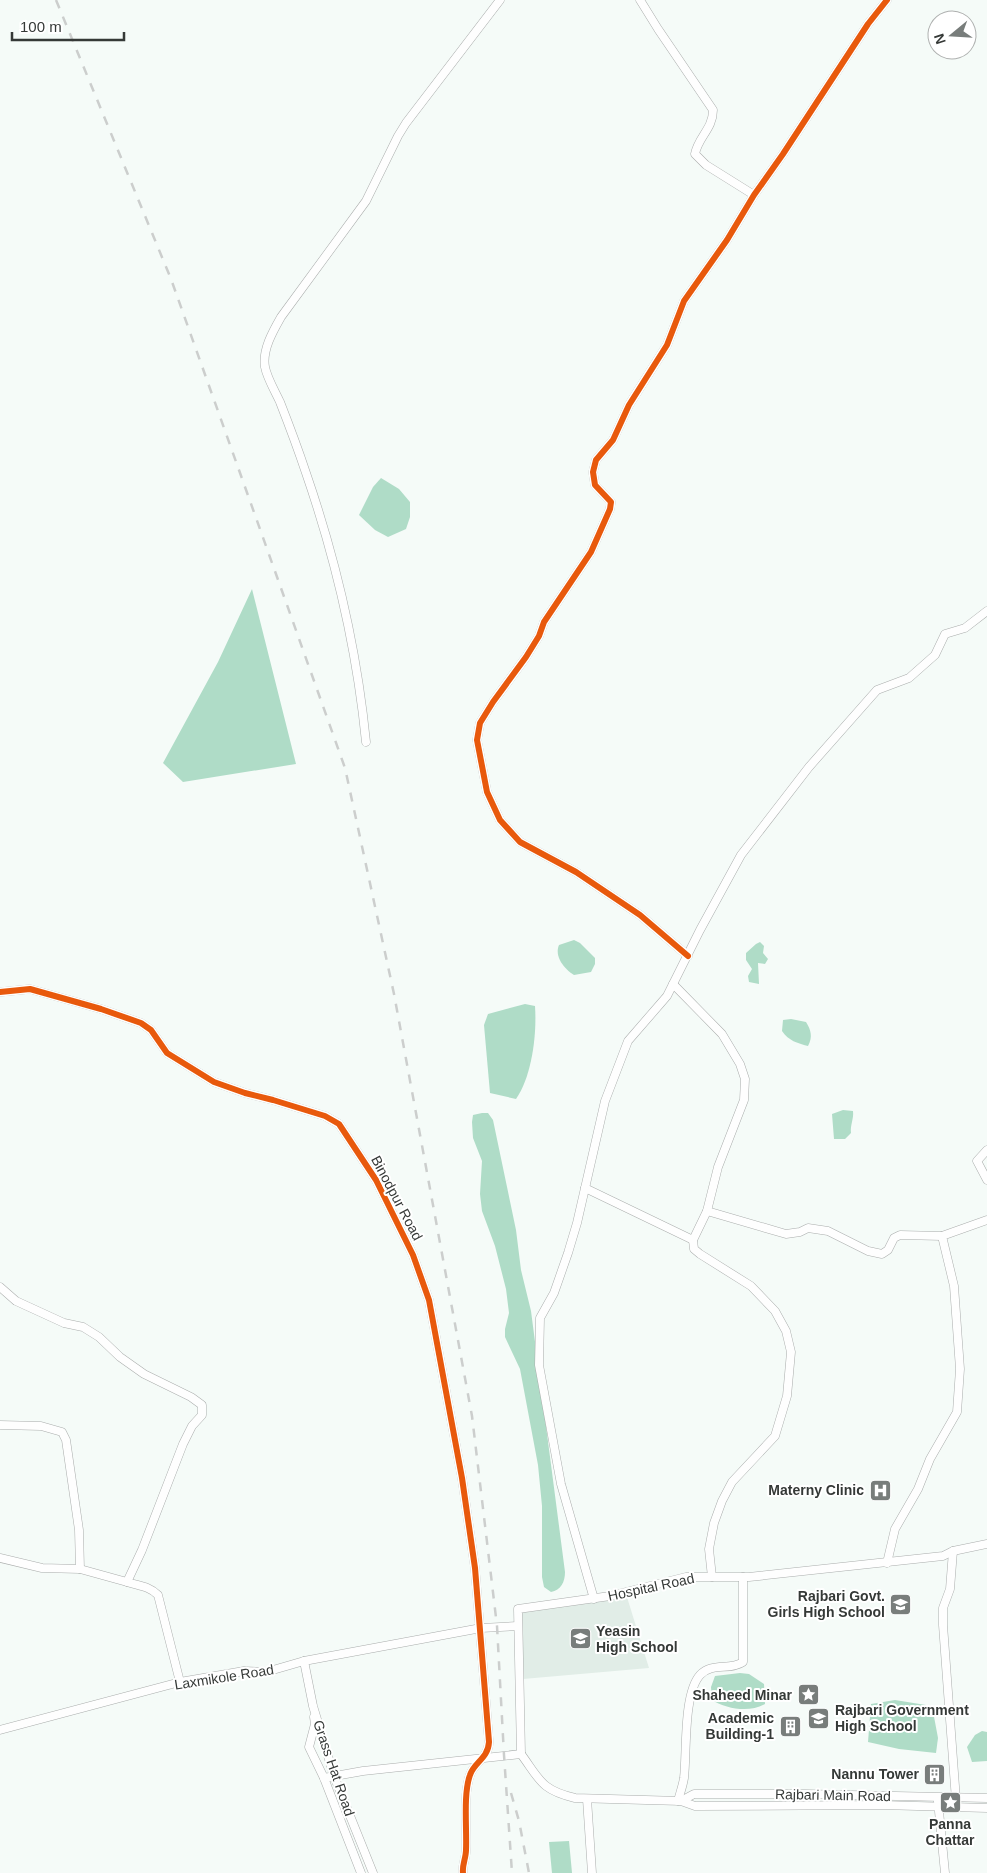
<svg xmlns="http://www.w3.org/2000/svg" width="987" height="1873" viewBox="0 0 987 1873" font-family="Helvetica,sans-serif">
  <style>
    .built { fill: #e1ede7 }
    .water { fill: #afdcc7 }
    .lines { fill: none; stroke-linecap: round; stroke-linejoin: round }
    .minor-casing { stroke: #aaadac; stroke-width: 9 }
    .minor { stroke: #fefefe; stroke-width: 8 }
    .rail { stroke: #cccecd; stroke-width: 2.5; stroke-dasharray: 9 9; stroke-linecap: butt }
    .cycleway-casing { stroke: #fff; stroke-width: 9 }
    .cycleway { stroke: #e8590c; stroke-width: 6 }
    .labels { text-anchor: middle; stroke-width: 4; stroke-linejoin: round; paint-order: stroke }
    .street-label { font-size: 14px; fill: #353937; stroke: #fff }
    .poi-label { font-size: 14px; font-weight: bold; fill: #353937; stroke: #fff; text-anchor: end }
  </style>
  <rect width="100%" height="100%" fill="#f5fbf8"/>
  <path class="built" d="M 626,1594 L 649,1668 L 523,1679 L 519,1610 Z"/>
  <g class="water">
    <path d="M 381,478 L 399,489 L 410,502 L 410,517 L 406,529 L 388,537 L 375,530 L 359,515 L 373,487 Z"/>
    <path d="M 252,589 L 296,764 L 183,782 L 163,763 L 218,662 Z"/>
    <path d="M 574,940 L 580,943 L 595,958 L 595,964 L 591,972 L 574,975 C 564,969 554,956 559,945 Z"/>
    <path d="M 760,942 L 764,946 L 763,953 L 768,959 L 765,964 L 758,963 L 759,984 L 749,982 L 748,976 L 752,969 L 746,960 L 746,953 L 756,944 Z"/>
    <path d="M 525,1004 L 535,1006 C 537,1034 532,1076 516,1099 L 490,1093 L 484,1025 L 488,1014 Z"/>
    <path d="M 791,1019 L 806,1022 C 811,1030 813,1037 808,1046 C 797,1043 789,1041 782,1031 L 783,1020 Z"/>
    <path d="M 843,1110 L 853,1111 C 854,1119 850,1125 851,1133 L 845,1139 L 834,1139 L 832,1114 Z"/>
    <path d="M 482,1113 L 488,1113 L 493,1120 L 516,1230 L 521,1270 L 531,1311 L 565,1572 C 565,1582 561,1590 551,1592 L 544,1587 L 542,1577 L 542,1506 L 538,1465 L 520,1369 L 505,1337 L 505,1329 L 509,1313 L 506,1289 L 495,1246 L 482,1211 L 480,1194 L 482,1161 L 473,1138 L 472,1122 L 473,1115 Z"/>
    <path d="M 740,1673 L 749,1674 L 764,1684 L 765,1704 C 750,1713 726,1709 712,1700 L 711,1687 L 715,1676 Z"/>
    <path d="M 895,1700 L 932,1706 L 938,1738 L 936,1753 L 899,1749 L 868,1742 L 871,1704 Z"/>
    <path d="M 982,1731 L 987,1732 L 987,1761 L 972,1762 L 967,1747 L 975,1735 Z"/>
    <path d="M 569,1841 L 572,1873 L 552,1873 L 549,1842 Z"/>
  </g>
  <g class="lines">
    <defs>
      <g id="minor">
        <path d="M 640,0 L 658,29 L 713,110 C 713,129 698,137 695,154 L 706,165 L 754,195"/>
        <path d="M 366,742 C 357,651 336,560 306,473 C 298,449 289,425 280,402 C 275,391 267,378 265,367 C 262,350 273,331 281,317 L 366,201 L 398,136 L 406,123 L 500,0"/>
        <path d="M 688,956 L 640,915 L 576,872 L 520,842 L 500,820 L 487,792 L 477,740 L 480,723 L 493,702 L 526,657 L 539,636 L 544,622 L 591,552 L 610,509 L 611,502 L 595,485 L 593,472 L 596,460 L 613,440 L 629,405 L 667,345 L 684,301 L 727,240 L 754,195 L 783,154 L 868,24 L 887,0"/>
        <path d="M 673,984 L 722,1034 L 740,1064 L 745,1079 L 744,1100 L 718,1167 L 707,1211 L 693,1240 L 694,1249 L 700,1254 L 751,1286 L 775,1311 L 786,1331 L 791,1352 L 787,1396 L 775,1436 L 732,1482 L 722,1501 L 714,1523 L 709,1549 L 712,1577"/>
        <path d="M 0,992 L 30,989 L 101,1009 L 141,1023 L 151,1030 L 167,1053 L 214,1082 L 245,1093 L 273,1100 L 325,1116 L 339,1124 L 376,1180 L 413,1255 L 429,1300 L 462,1478 L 475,1568 L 489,1742 C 488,1759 474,1762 470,1775 C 463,1794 467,1829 466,1850 C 466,1858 462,1865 463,1873"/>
        <path d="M 987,1150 L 977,1161 L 987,1180"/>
        <path d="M 585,1188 L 693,1240"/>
        <path d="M 707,1211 L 786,1234 L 800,1232 L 808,1228 L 828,1231 L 868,1251 L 882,1254 L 888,1250 L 894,1238 L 900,1235 L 942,1236"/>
        <path d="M 0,1287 L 16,1301 L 64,1323 L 83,1327 L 99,1337 L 120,1357 L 144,1374 L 191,1397 L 202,1405 L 202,1415 L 192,1426 L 183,1444 L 142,1550 L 127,1582 C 139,1586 149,1586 158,1595 L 180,1682"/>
        <path d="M 0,1425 L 41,1426 L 62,1432 L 66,1440 L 79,1530 L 80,1569"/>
        <path d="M 953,1551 L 950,1589 L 943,1608 L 943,1625 L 956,1800"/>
        <path d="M 0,1558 L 42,1568 L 80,1569 L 127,1582"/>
        <path d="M 887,1563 L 895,1529 L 918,1489 L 930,1459 L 957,1412 L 960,1369 L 954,1286 L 942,1236 L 987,1220"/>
        <path d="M 594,1599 L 561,1484 L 539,1365 L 540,1318 L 554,1293 L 568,1253 L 577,1223 L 605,1101 L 628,1041 L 667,996 L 700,930 L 741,855 L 809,767 L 877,690 L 909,678 L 935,655 L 945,634 L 965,628 L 987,611"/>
        <path d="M 304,1661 L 313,1706 L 334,1776 L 373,1873"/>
        <path d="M 314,1717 L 315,1724 L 309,1747 L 324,1778 L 361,1873"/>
        <path d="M 0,1730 L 180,1682 L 244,1671 L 266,1672 L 304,1661 L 481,1628 L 517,1626"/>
        <path d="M 521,1754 L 518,1609 L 610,1596 L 686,1577 L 749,1577 L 943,1556 L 953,1551 L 987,1544"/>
        <path d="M 521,1754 C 540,1780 541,1790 575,1798 L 681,1801 L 695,1806 L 882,1805 L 987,1808"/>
        <path d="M 324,1778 L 363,1771 L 521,1754"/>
        <path d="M 587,1799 L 592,1873"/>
        <path d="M 678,1801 C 680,1793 683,1785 684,1778 C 687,1753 683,1694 700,1675 C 712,1662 730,1671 743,1662 L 743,1577"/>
        <path d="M 681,1801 L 694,1794 L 805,1794 L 987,1798"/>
        <path d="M 938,1801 L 945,1873"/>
      </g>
    </defs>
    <use href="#minor" class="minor-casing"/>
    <use href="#minor" class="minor"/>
    <g class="rail">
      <path d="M 56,0 L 171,279 L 345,768 L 394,994 L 472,1416 L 497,1626 L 504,1755 L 512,1873"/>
      <path d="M 511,1793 L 519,1821 L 529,1873"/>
    </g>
    <defs>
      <g id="cycleway">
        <path d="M 688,956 L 640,915 L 576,872 L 520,842 L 500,820 L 487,792 L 477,740 L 480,723 L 493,702 L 526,657 L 539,636 L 544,622 L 591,552 L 610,509 L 611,502 L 595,485 L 593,472 L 596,460 L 613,440 L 629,405 L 667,345 L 684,301 L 727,240 L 754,195 L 783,154 L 868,24 L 887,0"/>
        <path d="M 0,992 L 30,989 L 101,1009 L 141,1023 L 151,1030 L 167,1053 L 214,1082 L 245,1093 L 273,1100 L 325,1116 L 339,1124 L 376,1180 L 413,1255 L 429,1300 L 462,1478 L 475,1568 L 489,1742 C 488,1759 474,1762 470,1775 C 463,1794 467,1829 466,1850 C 466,1858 462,1865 463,1873"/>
      </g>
    </defs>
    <use href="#cycleway" class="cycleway-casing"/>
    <use href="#cycleway" class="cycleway"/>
  </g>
  <defs>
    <symbol id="hospital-square" viewBox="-11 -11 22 22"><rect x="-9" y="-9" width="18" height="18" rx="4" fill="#787d7b" stroke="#fff"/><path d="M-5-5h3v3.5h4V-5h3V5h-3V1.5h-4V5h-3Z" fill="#fff"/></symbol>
    <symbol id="school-square" viewBox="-11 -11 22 22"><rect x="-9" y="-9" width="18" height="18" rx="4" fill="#787d7b" stroke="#fff"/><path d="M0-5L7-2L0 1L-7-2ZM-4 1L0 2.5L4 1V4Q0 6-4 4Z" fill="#fff"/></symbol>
    <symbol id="sight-square" viewBox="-11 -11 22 22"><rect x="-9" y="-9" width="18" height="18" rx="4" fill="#787d7b" stroke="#fff"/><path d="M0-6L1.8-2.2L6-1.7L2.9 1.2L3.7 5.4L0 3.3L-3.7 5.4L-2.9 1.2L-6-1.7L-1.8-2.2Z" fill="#fff"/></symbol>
    <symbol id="building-square" viewBox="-11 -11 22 22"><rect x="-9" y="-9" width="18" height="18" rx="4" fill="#787d7b" stroke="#fff"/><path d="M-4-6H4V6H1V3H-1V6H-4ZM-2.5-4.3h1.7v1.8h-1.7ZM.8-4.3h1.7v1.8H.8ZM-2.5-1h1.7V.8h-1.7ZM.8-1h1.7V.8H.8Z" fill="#fff"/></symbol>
  </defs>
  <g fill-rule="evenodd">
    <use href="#hospital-square" x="868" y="1478" width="25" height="25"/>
    <use href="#school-square" x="888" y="1592" width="25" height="25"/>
    <use href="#school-square" x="568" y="1626" width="25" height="25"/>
    <use href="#sight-square" x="796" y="1682" width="25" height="25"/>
    <use href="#school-square" x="806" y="1706" width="25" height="25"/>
    <use href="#building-square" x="778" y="1714" width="25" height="25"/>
    <use href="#building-square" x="922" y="1762" width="25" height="25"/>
    <use href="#sight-square" x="938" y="1790" width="25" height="25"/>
  </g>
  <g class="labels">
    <g class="street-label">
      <text transform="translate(397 1198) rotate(62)" y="5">Binodpur Road</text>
      <text transform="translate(651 1587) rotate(-12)" y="5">Hospital Road</text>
      <text transform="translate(224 1677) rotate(-9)" y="5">Laxmikole Road</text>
      <text transform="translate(334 1768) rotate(71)" y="5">Grass Hat Road</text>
      <text transform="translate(833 1795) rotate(1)" y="5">Rajbari Main Road</text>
    </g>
    <g class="poi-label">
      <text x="864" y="1495">Materny Clinic</text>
      <text x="885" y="1601">Rajbari Govt.<tspan x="885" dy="16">Girls High School</tspan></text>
      <text x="596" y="1636" text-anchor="start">Yeasin<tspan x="596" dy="16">High School</tspan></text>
      <text x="792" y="1700">Shaheed Minar</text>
      <text x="835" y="1715" text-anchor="start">Rajbari Government<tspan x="835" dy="16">High School</tspan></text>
      <text x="774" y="1723">Academic<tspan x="774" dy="16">Building-1</tspan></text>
      <text x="919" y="1779">Nannu Tower</text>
      <text x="950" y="1829" text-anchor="middle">Panna<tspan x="950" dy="16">Chattar</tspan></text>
    </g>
  </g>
  <g transform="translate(952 35) rotate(252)"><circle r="24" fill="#ffffff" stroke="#aeb0af"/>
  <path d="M0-4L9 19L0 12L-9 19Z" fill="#787d7b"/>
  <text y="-8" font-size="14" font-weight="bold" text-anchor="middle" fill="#353937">N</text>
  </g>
  <path d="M12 32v8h112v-8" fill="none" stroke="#353937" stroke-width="2.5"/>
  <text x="20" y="32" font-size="15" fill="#353937" stroke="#ffffff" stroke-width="4" paint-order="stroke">100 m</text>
</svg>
